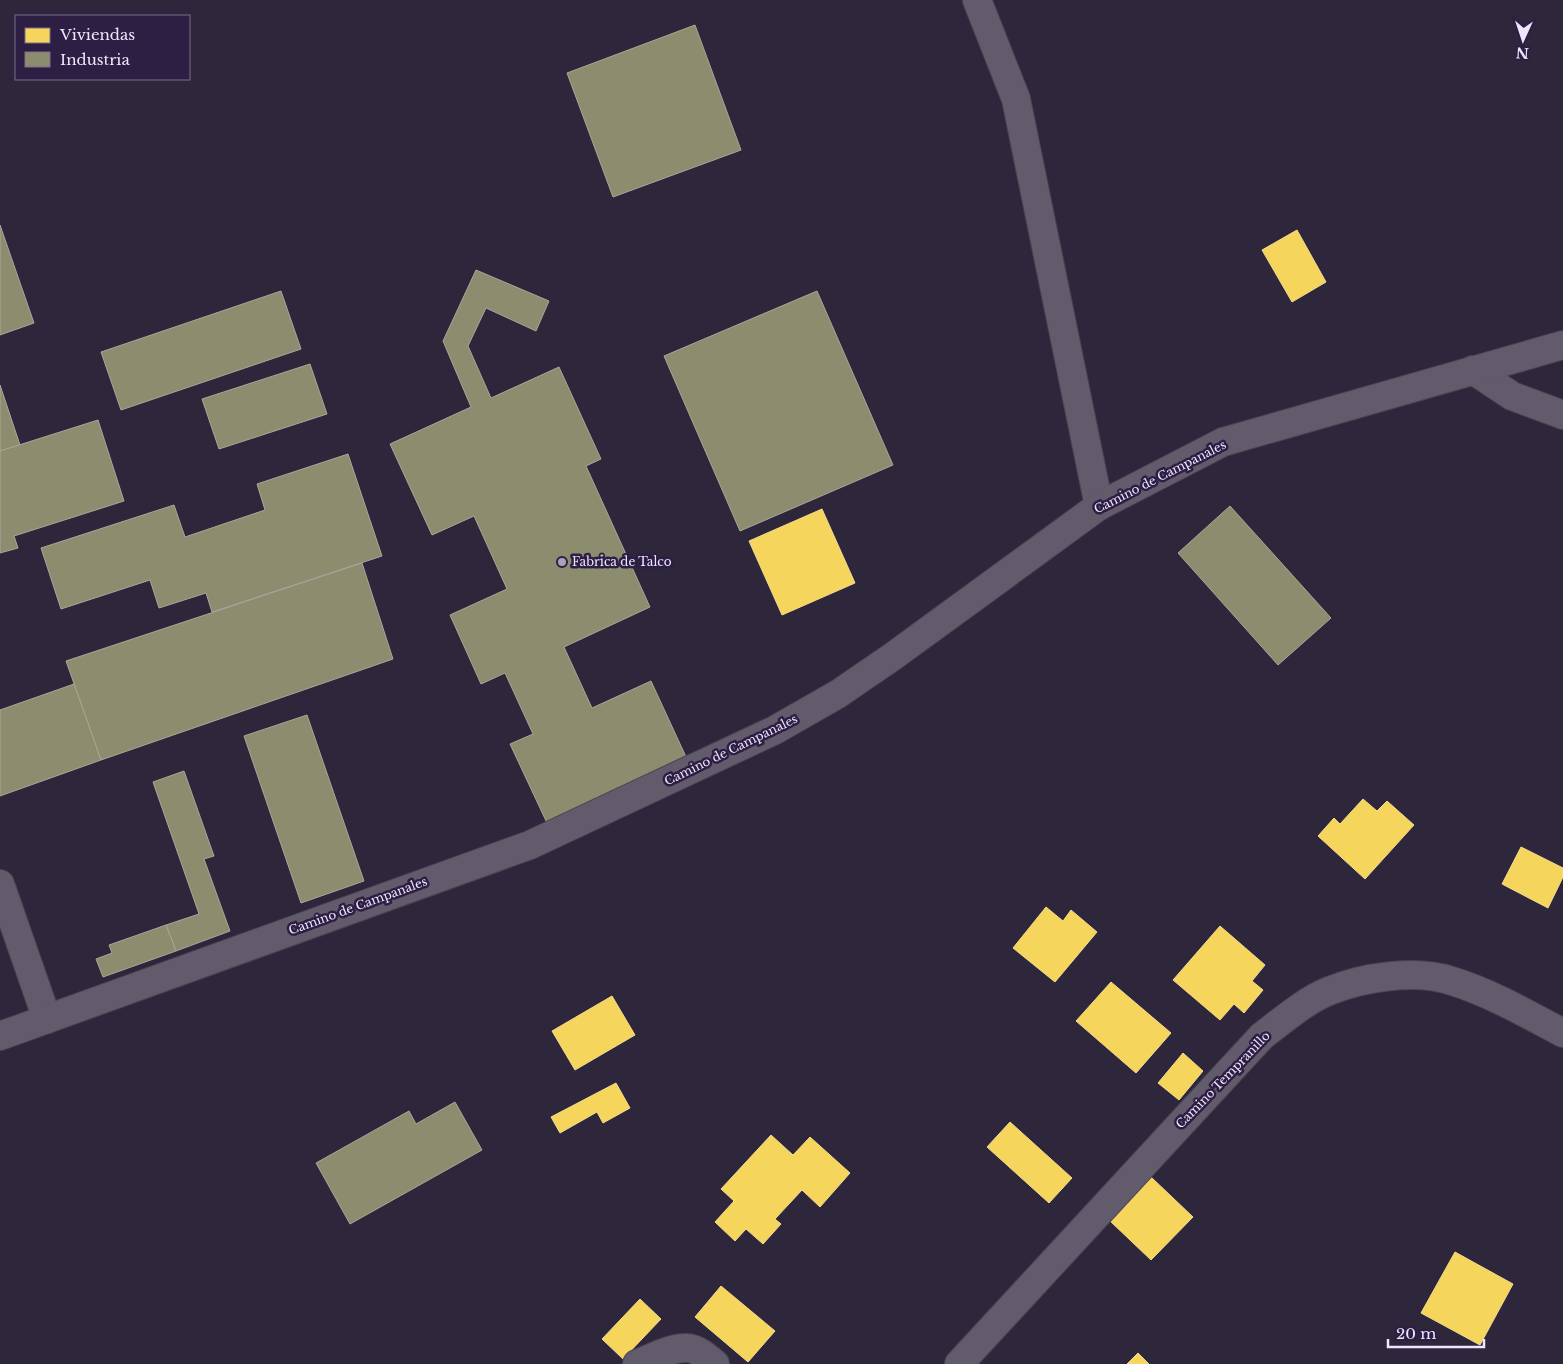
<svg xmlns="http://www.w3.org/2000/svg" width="1563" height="1364" viewBox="0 0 1563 1364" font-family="'Libre Baskerville',serif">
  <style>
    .homes { fill: #f6d55c; stroke: #f4da8d }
    .industry { fill: #8c8c6e; stroke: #a9a799 }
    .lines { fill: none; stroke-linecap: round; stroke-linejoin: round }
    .street-casing { stroke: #4a4354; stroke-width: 30 }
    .street { stroke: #615b6c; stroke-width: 28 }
    .poi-dot { fill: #aba3ba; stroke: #2d1e43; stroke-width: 2 }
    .labels { text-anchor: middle; stroke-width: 5; stroke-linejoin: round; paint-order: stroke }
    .street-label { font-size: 12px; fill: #eee6fe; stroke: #2d1e43 }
    .poi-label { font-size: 12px; fill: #eee6fe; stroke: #2d1e43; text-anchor: start }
  </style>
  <rect width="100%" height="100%" fill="#2e263b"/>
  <g class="homes">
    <path d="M 1297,230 L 1326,282 L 1292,302 L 1262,250 Z"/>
    <path d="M 822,509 L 855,583 L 782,615 L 749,541 Z"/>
    <path d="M 1363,799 L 1377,811 L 1387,801 L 1414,825 L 1365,879 L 1318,836 L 1334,818 L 1340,824 Z"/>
    <path d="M 1521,847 L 1563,868 L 1563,877 L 1548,908 L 1502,884 Z"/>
    <path d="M 1046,907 L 1063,921 L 1071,910 L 1097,932 L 1055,982 L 1013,948 Z"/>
    <path d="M 1220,926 L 1265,965 L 1252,981 L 1263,990 L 1244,1013 L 1234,1004 L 1220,1020 L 1173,980 Z"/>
    <path d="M 1111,982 L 1171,1033 L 1136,1073 L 1076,1021 Z"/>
    <path d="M 612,996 L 635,1035 L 575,1070 L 552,1031 Z"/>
    <path d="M 1183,1053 L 1203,1071 L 1179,1100 L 1158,1083 Z"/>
    <path d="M 616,1083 L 630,1108 L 603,1123 L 597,1112 L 560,1133 L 551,1117 Z"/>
    <path d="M 1010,1122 L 1072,1178 L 1049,1203 L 987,1147 Z"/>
    <path d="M 771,1135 L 793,1155 L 810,1137 L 850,1173 L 820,1207 L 802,1190 L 775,1219 L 781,1224 L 763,1244 L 746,1229 L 735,1241 L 715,1222 L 734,1201 L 721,1189 Z"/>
    <path d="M 1151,1177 L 1193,1217 L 1151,1260 L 1109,1220 Z"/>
    <path d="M 1455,1252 L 1513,1284 L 1480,1345 L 1421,1313 Z"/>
    <path d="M 721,1286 L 775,1331 L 748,1362 L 695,1317 Z"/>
    <path d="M 640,1299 L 661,1319 L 623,1359 L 602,1339 Z"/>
    <path d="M 1138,1353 L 1149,1364 L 1127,1364 Z"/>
  </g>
  <g class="industry">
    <path d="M 695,25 L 741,150 L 613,197 L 567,73 Z"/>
    <path d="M 0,225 L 34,323 L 0,335 Z"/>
    <path d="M 476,270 L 549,301 L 536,331 L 486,308 L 468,346 L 491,398 L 559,367 L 601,459 L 586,466 L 650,607 L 564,647 L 592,708 L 651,681 L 687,759 L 547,823 L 510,744 L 533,734 L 505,673 L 481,684 L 450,615 L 507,589 L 474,516 L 432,535 L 390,444 L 471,407 L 443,341 Z"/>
    <path d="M 281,291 L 301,349 L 121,410 L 101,352 Z"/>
    <path d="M 817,291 L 893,465 L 740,531 L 664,356 Z"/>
    <path d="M 310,364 L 327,414 L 219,449 L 202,399 Z"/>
    <path d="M 0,385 L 20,445 L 0,451 Z"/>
    <path d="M 98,420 L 124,501 L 14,536 L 18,548 L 0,553 L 0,451 Z"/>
    <path d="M 348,454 L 382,556 L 212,612 L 206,593 L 159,608 L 150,580 L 61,609 L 41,548 L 174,505 L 185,537 L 265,510 L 257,484 Z"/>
    <path d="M 1230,506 L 1331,618 L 1278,665 L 1178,553 Z"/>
    <path d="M 362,563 L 393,659 L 101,760 L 66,661 Z"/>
    <path d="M 74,684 L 101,760 L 0,796 L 0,710 Z"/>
    <path d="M 307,715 L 364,881 L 301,903 L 244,736 Z"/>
    <path d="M 184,771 L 214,856 L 204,859 L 230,931 L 176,951 L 166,925 L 199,914 L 153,782 Z"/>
    <path d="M 166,925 L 176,951 L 103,977 L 96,959 L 112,953 L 109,945 Z"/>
    <path d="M 455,1102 L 482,1150 L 350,1224 L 316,1163 L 409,1111 L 416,1124 Z"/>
  </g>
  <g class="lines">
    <defs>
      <g id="street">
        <path d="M 977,0 L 1016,99 L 1099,506"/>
        <path d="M 1473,370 L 1512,396 L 1563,415"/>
        <path d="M 0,884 L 47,1019"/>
        <path d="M 0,1036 L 530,845 L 775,730 L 838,694 L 892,657 L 1099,506 L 1223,442 L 1563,345"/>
        <path d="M 637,1364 C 652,1358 671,1347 687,1348 C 697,1348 708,1358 715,1364"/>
        <path d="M 959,1364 L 1262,1036 C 1282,1021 1306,1000 1329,991 C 1363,977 1416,969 1452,981 C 1491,993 1527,1014 1563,1033"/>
      </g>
    </defs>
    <use href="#street" class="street-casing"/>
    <use href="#street" class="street"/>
  </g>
  <circle class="poi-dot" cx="562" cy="562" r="5"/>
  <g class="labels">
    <g class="street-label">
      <text transform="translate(1160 477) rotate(-27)" y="4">Camino de Campanales</text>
      <text transform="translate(731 750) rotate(-26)" y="4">Camino de Campanales</text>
      <text transform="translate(358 906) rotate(-20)" y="4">Camino de Campanales</text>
      <text transform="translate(1223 1080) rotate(-46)" y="4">Camino Tempranillo</text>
    </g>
    <g class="poi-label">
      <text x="572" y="566">Fabrica de Talco</text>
    </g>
  </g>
  <rect x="15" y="15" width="175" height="65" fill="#2d1e43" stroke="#7a6e8e"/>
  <rect x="25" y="28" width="25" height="15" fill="#f6d55c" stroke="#7a6e8e"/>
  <text x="60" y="40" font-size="15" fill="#eee6fe">Viviendas</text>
  <rect x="25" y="52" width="25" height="15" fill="#8c8c6e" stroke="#7a6e8e"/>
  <text x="60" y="65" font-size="15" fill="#eee6fe">Industria</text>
  <g transform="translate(1523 40) rotate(183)" stroke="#2d1e43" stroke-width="4" paint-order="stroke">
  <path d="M0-4L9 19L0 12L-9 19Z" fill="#eee6fe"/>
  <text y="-8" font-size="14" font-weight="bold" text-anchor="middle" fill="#eee6fe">N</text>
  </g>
  <path d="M1388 1339v8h96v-8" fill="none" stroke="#eee6fe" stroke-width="2.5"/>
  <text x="1396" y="1339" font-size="15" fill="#eee6fe" stroke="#2d1e43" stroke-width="4" paint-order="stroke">20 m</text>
</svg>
